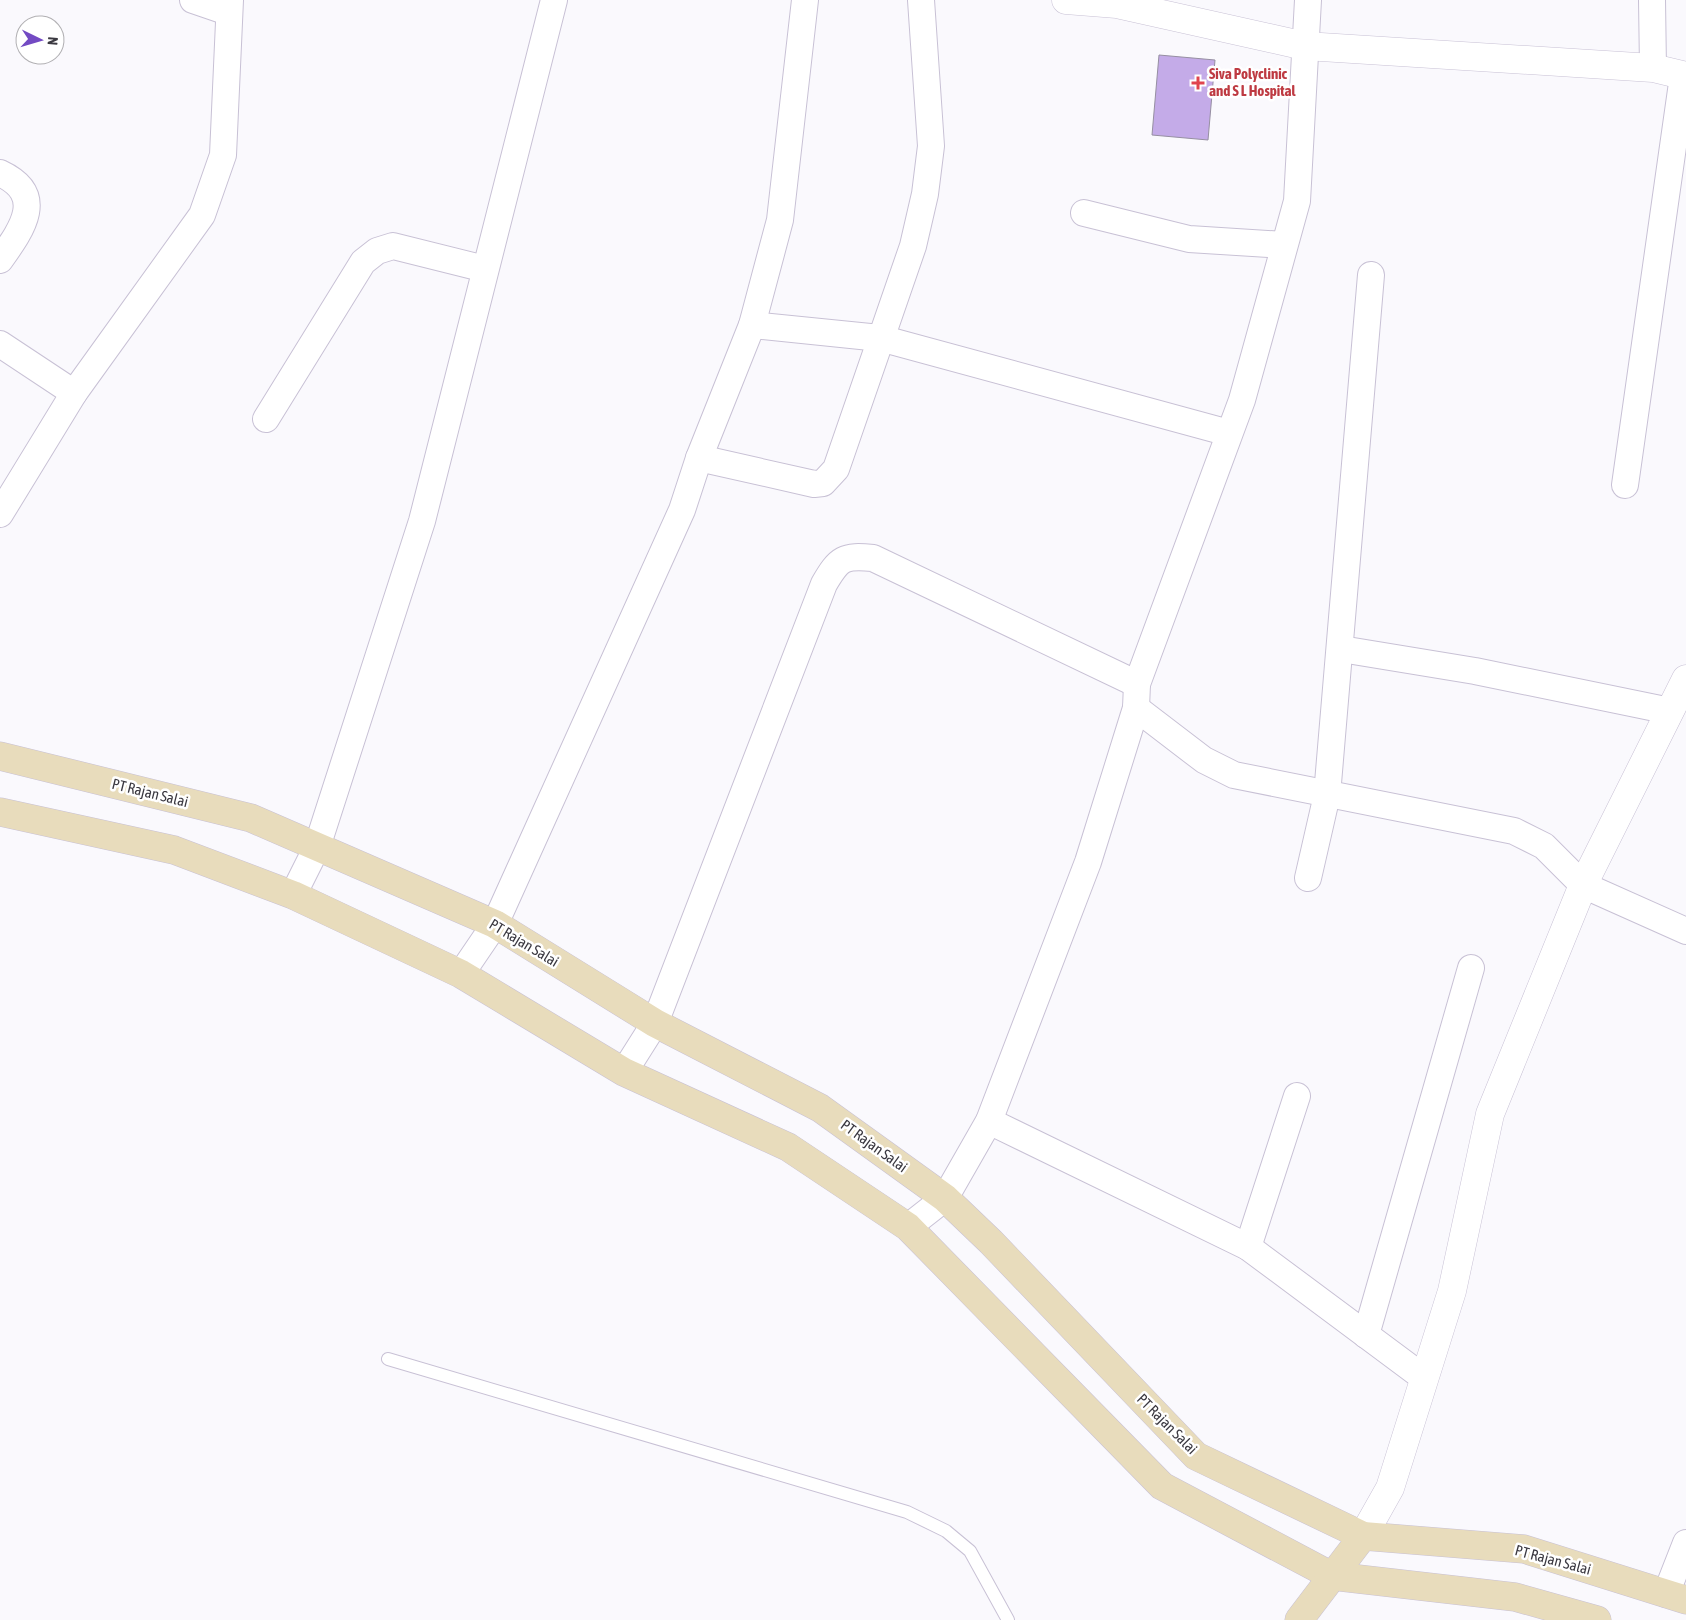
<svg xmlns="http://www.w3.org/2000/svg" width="1686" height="1620" viewBox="0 0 1686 1620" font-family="'Asap Condensed',sans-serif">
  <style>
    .building { fill: #c4abe8; stroke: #968fa2 }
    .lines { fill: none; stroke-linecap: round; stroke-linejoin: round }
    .service-casing { stroke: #c8c1d5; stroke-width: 14 }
    .minor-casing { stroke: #c8c1d5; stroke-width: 28 }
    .tertiary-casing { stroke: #c8c1d5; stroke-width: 29 }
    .secondary-casing { stroke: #c8c1d5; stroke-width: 29 }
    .service { stroke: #fff; stroke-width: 12 }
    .minor { stroke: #fff; stroke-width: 26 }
    .tertiary { stroke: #fff; stroke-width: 28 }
    .secondary { stroke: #e8dcbc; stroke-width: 28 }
    .health-dot { fill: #e0444e; stroke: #fff; stroke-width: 2 }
    .labels { text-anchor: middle; stroke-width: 5; stroke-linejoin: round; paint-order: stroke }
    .health-label { font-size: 15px; font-weight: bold; fill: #be3a42; stroke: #fff; text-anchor: start }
    .street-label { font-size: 15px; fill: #3b3941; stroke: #fff }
  </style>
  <rect width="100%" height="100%" fill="#faf9fd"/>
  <path class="building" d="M 1159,55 L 1215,60 L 1208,140 L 1152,135 Z"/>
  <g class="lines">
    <defs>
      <path id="service" d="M 388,1359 L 907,1512 L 946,1531 L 970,1551 L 1008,1620"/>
      <g id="minor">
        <path d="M 193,0 L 228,12"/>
        <path d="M 1652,0 L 1653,68"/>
        <path d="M 0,173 C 47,195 22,229 0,260"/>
        <path d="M 1084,213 L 1189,239 L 1284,245"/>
        <path d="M 752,325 L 880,338 L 1229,433"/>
        <path d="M 0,344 L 74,393"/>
        <path d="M 266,419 L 363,262 L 377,251 L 393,246 L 485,269"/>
        <path d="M 699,458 L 814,484 L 823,483 L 836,469 L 913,246 L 925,194 L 931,146 L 921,0"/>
        <path d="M 1625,485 L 1683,76"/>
        <path d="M 0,514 L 74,393 L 202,215 L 223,155 L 230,0"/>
        <path d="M 1341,649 L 1475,671 L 1670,711"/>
        <path d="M 1136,708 L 1204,760 L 1234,775 L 1514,831 L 1544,846 L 1583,885 L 1686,931"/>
        <path d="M 1308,878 L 1327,795 L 1371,275"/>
        <path d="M 293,895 L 317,847 L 422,521 L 554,0"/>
        <path d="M 461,974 L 495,924 L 682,510 L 699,458 L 752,325 L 780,220 L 805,0"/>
        <path d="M 624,1072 L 655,1023 L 824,584 C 839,558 844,555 873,558 L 1137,684"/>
        <path d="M 989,1121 L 1248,1247 L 1424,1378"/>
        <path d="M 908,1227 L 945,1198 L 989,1121 L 1088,862 L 1136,708 L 1137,684 L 1242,400 L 1297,201 L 1308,0"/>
        <path d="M 1248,1247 L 1297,1096"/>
        <path d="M 1366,1335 L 1471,968"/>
        <path d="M 1666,1594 L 1686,1543"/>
      </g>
      <g id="tertiary">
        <path d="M 1066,0 L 1117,4 L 1305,46 L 1653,68 L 1686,76"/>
        <path d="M 1363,1536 L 1390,1488 L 1452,1291 L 1490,1114 L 1583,885 L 1686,679"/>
      </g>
      <g id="secondary">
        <path d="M 0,756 L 251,818 L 495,924 L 655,1023 L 820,1108 L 945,1198 L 991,1242 L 1196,1456 L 1363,1536 L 1524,1549 L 1686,1600"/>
        <path d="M 0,812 L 174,850 L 293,895 L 461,974 L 624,1072 L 788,1147 L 908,1227 L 1162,1486 L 1332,1576 L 1515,1597 L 1597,1620"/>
        <path d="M 1299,1620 L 1363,1536"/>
      </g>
    </defs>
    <use href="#service" class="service-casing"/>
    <use href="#minor" class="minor-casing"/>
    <use href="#tertiary" class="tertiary-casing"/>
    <use href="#secondary" class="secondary-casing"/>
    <use href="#service" class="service"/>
    <use href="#minor" class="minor"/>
    <use href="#tertiary" class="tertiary"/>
    <use href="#secondary" class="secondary"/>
  </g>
  <path class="health-dot" d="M1195.5 75.5h5v5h5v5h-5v5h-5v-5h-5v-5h5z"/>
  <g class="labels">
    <g class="health-label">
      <text x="1209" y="79">Siva Polyclinic<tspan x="1209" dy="17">and S L Hospital</tspan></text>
    </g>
    <g class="street-label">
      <text transform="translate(150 793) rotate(14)" y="5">PT Rajan Salai</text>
      <text transform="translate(524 943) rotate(31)" y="5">PT Rajan Salai</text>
      <text transform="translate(874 1146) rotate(36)" y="5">PT Rajan Salai</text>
      <text transform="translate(1167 1424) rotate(45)" y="5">PT Rajan Salai</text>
      <text transform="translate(1553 1560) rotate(15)" y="5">PT Rajan Salai</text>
    </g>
  </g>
  <g transform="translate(40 40) rotate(95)"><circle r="24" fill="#ffffff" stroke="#b1b0b3"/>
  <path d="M0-4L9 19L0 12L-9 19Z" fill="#734ac3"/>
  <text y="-8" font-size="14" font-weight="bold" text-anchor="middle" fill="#3b3941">N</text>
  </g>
</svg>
